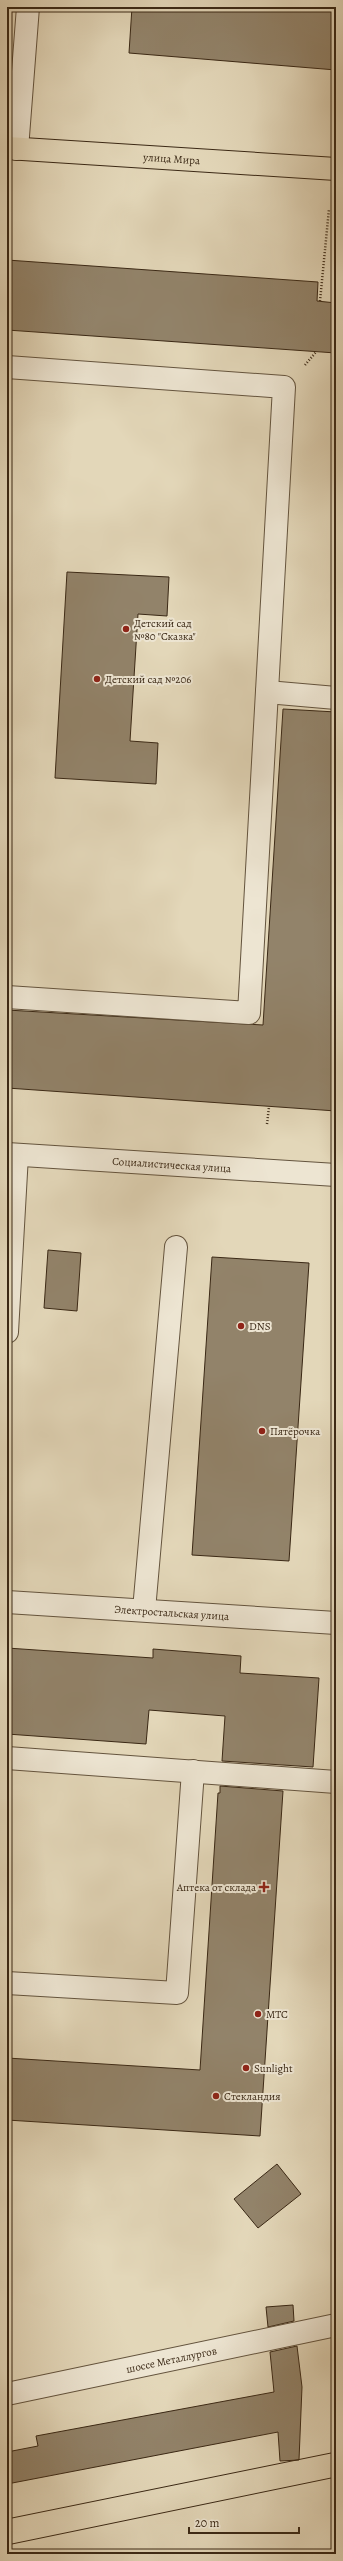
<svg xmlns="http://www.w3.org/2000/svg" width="343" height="2561" viewBox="0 0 343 2561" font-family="Alegreya,serif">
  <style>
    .building { fill: #92836a; stroke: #3a2815 }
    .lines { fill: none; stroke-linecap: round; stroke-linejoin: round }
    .minor-casing { stroke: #64543e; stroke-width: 24 }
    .major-casing { stroke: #3a2815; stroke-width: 24 }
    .path { stroke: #3a2815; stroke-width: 2.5; stroke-dasharray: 1 2; stroke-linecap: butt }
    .minor { stroke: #ede5d2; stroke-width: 22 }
    .major { stroke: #e3d7b9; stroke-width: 22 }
    .tram { stroke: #3a2815; stroke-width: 1 }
    .poi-dot { fill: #8f2418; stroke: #ede5d2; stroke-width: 1.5 }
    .labels { text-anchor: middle; stroke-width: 4; stroke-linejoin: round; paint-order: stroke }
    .street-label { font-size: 11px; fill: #3a2815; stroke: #ede5d2 }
    .poi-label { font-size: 11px; fill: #3a2815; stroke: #ede5d2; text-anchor: start }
  </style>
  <rect width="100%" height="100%" fill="#e3d7b9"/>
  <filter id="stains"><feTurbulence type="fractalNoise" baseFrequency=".005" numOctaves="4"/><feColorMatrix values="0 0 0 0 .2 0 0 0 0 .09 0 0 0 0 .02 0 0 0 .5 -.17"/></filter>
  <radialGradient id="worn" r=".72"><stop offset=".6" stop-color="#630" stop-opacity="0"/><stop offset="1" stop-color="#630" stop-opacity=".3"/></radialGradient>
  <g class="building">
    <path d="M 132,7 L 336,7 L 336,70 L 129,53 Z"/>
    <path d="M 7,260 L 318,282 L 317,301 L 336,303 L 336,353 L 7,330 Z"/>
    <path d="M 67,572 L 169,577 L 167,616 L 138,614 L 130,741 L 158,743 L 156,784 L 55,778 Z"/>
    <path d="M 283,709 L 336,712 L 336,1111 L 7,1088 L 7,1010 L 263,1025 Z"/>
    <path d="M 48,1250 L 81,1253 L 77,1311 L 44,1308 Z"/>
    <path d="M 212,1257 L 309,1263 L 289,1561 L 192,1555 Z"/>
    <path d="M 7,1648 L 153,1658 L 153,1649 L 241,1656 L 240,1673 L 319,1678 L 313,1767 L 222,1761 L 225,1716 L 149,1710 L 146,1744 L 7,1734 Z"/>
    <path d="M 220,1786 L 283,1791 L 260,2136 L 7,2120 L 7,2058 L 200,2070 L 218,1793 L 220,1793 Z"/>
    <path d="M 277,2164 L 301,2194 L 258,2228 L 234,2199 Z"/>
    <path d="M 293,2305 L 294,2321 L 268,2327 L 266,2307 Z"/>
    <path d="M 297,2346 L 302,2387 L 299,2460 L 280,2461 L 278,2432 L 7,2484 L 7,2452 L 38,2446 L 36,2436 L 274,2392 L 270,2352 Z"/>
  </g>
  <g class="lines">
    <defs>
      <g id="minor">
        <path d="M 17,149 L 28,7"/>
        <path d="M 7,367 L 284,387 L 249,1013 L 7,997"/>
        <path d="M 267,692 L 336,698"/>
        <path id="s1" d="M 7,1154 L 336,1175"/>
        <path d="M 7,1332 L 17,1155"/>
        <path id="s2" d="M 7,1602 L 336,1623"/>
        <path d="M 144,1610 L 176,1247"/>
        <path d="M 7,1758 L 336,1782"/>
        <path d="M 7,1983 L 177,1993 L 193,1771"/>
        <path id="s3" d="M 7,2394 L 336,2325"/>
      </g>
      <g id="major">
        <path id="s4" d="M 7,148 L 336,169"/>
      </g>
    </defs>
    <use href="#minor" class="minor-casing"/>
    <use href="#major" class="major-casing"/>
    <g class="path">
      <path d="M 320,301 L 329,209"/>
      <path d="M 305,365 L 316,352"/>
      <path d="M 267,1124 L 269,1107"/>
    </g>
    <use href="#minor" class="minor"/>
    <use href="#major" class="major"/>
    <g class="tram">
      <path d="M 7,2519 L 336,2452"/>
      <path d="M 7,2545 L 336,2477"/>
    </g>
  </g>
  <g class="poi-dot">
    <circle cx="126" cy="629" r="4"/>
    <circle cx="97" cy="679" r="4"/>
    <circle cx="241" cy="1326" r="4"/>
    <circle cx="262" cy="1431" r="4"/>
    <path d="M262 1881h4v4h4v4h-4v4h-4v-4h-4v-4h4z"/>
    <circle cx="258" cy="2014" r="4"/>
    <circle cx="246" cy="2068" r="4"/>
    <circle cx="216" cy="2096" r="4"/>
  </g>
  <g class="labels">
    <g class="street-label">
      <text dy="4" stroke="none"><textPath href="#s4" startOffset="165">улица Мира</textPath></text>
      <text dy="4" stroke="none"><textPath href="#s1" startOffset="165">Социалистическая улица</textPath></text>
      <text dy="4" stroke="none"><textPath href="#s2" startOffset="165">Электростальская улица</textPath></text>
      <text dy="4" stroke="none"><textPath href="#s3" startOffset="168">шоссе Металлургов</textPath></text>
    </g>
    <g class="poi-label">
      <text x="134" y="627">Детский сад<tspan x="134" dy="13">№80 "Сказка"</tspan></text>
      <text x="105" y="683">Детский сад №206</text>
      <text x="249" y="1330">DNS</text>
      <text x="270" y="1435">Пятёрочка</text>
      <text x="256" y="1891" text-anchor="end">Аптека от склада</text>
      <text x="266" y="2018">МТС</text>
      <text x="254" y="2072">Sunlight</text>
      <text x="224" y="2100">Стекландия</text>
    </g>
  </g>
  <rect width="343" height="2561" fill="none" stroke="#e3d7b9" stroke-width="24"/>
  <rect x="8" y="8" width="327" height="2545" fill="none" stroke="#3a2815" stroke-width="2"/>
  <rect x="12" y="12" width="319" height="2537" fill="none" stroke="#3a2815"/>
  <path d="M189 2527v6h110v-6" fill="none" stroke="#3a2815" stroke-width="2"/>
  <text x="195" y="2527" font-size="12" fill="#3a2815" stroke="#ede5d2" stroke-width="3" paint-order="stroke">20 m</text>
  <rect width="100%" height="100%" filter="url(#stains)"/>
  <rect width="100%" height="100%" fill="url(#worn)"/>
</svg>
